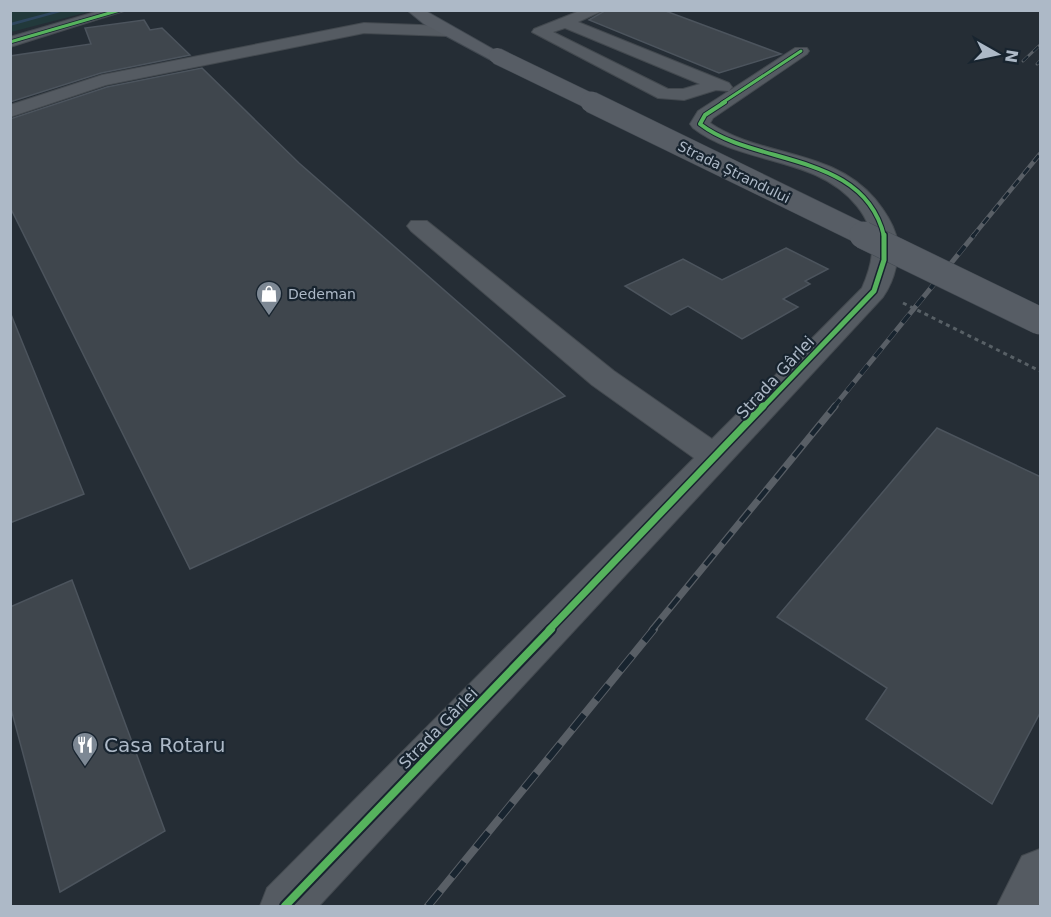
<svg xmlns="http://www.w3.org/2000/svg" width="1051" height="917" viewBox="0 0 1051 917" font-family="'DejaVu Sans',sans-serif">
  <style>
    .green { fill: #22393b }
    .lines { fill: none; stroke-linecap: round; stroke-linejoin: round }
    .stream { fill: #2e465e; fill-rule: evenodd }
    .building { fill: #3f464d; stroke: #4c545d; stroke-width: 1.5 }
    .minor-casing { stroke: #43494f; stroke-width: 2 }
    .major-casing { stroke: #424951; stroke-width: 2 }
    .path-far1 { stroke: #586066; stroke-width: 1.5; stroke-dasharray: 2 2; stroke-linecap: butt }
    .path { stroke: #586066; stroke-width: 3; stroke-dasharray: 4 4; stroke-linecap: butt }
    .minor { fill: #555b62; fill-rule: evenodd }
    .major { fill: #575d65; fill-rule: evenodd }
    .rail-far4-casing { stroke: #595f66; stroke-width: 3 }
    .rail-far3-casing { stroke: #595f66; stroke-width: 4.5 }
    .rail-far2-casing { stroke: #595f66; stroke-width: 5 }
    .rail-far1-casing { stroke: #595f66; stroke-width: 7 }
    .rail-casing { stroke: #595f66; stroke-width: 8 }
    .rail-far4 { stroke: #18242f; stroke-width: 2; stroke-dasharray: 7; stroke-linecap: butt }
    .rail-far3 { stroke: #18242f; stroke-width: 3; stroke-dasharray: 8; stroke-linecap: butt }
    .rail-far2 { stroke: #18242f; stroke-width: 4; stroke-dasharray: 11; stroke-linecap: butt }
    .rail-far1 { stroke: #18242f; stroke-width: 4.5; stroke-dasharray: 14; stroke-linecap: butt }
    .rail { stroke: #18242f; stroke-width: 6; stroke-dasharray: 19; stroke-linecap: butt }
    .major-bridge-far2-casing { stroke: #424951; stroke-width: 17; stroke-linecap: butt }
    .major-bridge-far1-casing { stroke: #424951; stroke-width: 22; stroke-linecap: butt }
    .major-bridge-casing { stroke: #424951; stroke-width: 28; stroke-linecap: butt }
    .major-bridge-far2 { stroke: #575d65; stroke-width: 16 }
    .major-bridge-far1 { stroke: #575d65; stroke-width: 21 }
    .major-bridge { stroke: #575d65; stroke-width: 27 }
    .cycleway-far4-casing { stroke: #18242f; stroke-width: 4.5 }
    .cycleway-far3-casing { stroke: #18242f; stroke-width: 6 }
    .cycleway-far2-casing { stroke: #18242f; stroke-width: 8 }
    .cycleway-far1-casing { stroke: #18242f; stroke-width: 10 }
    .cycleway-casing { stroke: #18242f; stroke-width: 12 }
    .cycleway-far4 { stroke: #56b35d; stroke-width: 3 }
    .cycleway-far3 { stroke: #56b35d; stroke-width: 4 }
    .cycleway-far2 { stroke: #56b35d; stroke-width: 5 }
    .cycleway-far1 { stroke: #56b35d; stroke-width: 7 }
    .cycleway { stroke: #56b35d; stroke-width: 8 }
    .labels { text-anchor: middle; stroke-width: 4.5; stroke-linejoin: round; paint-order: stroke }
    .far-street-label { font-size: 14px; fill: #adb9c7; stroke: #18242f }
    .far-poi-label { font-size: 14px; fill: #adb9c7; stroke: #18242f; text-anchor: start }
    .street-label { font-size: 16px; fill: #adb9c7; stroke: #18242f }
    .near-poi-label { font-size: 20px; fill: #adb9c7; stroke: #18242f; text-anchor: start }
  </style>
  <rect width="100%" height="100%" fill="#252d35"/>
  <path class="green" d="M 11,10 L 92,10 L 92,11 L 11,32 Z"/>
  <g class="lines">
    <path class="stream" d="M 59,10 L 68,10 L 10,26 L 10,23 Z"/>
  </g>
  <g class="building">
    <path d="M 606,10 L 663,10 L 781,54 L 719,73 L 589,20 Z"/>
    <path d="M 144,20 L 150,30 L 162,28 L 190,55 L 101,73 L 10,102 L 10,56 L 91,44 L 85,28 Z"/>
    <path d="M 202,68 L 299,163 L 565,396 L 190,569 L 10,207 L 10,119 L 107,87 Z"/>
    <path d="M 786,248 L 828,269 L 805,281 L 810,284 L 783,299 L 798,307 L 742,339 L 688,306 L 671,315 L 625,286 L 683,259 L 722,280 Z"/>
    <path d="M 10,312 L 84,494 L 10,523 Z"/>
    <path d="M 937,428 L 1041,477 L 1041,711 L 992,804 L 866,719 L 887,688 L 777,617 Z"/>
    <path d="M 72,580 L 165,831 L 60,892 L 10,705 L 10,607 Z"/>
  </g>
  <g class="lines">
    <defs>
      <g id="minor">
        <path d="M 102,10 L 127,10 L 10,47 L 10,37 Z"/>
        <path d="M 582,10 L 604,10 L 578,22 L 729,83 L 732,87 L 729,91 L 795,48 L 807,48 L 809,51 L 807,54 L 713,118 L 710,123 C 762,158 832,148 875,199 C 884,210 892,222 896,235 C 901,255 895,280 883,297 L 319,906 L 260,906 L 267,888 L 694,458 L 592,385 L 411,231 L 407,226 L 411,221 L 427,221 L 614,371 L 712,439 L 862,288 C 875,259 878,232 857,206 C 816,155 742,166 693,128 L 690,124 L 698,111 L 729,91 L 716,90 L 684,100 L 658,98 L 532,32 L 534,29 ZM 565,28 L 700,84 L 683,89 L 668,89 L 553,32 Z"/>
        <path d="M 364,23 L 447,26 L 455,31 L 447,36 L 364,33 L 106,85 L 10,117 L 10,105 L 102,75 Z"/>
        <path d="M 1040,849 L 1040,906 L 997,906 L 1022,856 Z"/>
      </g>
      <path id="major" d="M 407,10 L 424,10 L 505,56 L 497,61 L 491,60 L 424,24 Z"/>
    </defs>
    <use href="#minor" class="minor-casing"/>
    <use href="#major" class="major-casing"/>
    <path class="path-far1" d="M 10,11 L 13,10"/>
    <path class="path" d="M 903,303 L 1040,371"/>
    <use href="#minor" class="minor"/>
    <use href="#major" class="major"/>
    <defs>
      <g id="rail-far4">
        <path d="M 1023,61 L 1040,45"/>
        <path d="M 1037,64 L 1040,61"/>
      </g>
      <path id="rail-far3" d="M 973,236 L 1040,154"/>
      <path id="rail-far2" d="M 833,408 L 974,235"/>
      <path id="rail-far1" d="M 652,630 L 835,406"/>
      <path id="rail" d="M 428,906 L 654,629"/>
    </defs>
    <use href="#rail-far4" class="rail-far4-casing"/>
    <use href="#rail-far3" class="rail-far3-casing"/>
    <use href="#rail-far2" class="rail-far2-casing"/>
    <use href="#rail-far1" class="rail-far1-casing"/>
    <use href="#rail" class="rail-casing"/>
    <use href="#rail-far4" class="rail-far4"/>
    <use href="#rail-far3" class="rail-far3"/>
    <use href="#rail-far2" class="rail-far2"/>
    <use href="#rail-far1" class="rail-far1"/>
    <use href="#rail" class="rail"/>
    <defs>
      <path id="major-bridge-far2" d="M 497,56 L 594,103"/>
      <path id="major-bridge-far1" d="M 591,102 L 866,236"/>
      <path id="major-bridge" d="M 863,235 L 1040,321"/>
    </defs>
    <use href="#major-bridge-far2" class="major-bridge-far2-casing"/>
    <use href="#major-bridge-far1" class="major-bridge-far1-casing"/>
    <use href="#major-bridge" class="major-bridge-casing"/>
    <use href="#major-bridge-far2" class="major-bridge-far2"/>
    <use href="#major-bridge-far1" class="major-bridge-far1"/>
    <use href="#major-bridge" class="major-bridge"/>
    <defs>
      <g id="cycleway-far4">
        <path d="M 10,42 L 120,10"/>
        <path d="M 722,103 L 801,51"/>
      </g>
      <path id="cycleway-far3" d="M 725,102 L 705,115 L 700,124 C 754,166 864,151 884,236"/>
      <path id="cycleway-far2" d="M 762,408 L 874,291 L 884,260 L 884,235"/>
      <path id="cycleway-far1" d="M 549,630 L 763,406"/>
      <path id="cycleway" d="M 285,906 L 551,629"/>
    </defs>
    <use href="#cycleway-far4" class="cycleway-far4-casing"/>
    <use href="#cycleway-far3" class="cycleway-far3-casing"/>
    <use href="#cycleway-far2" class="cycleway-far2-casing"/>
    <use href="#cycleway-far1" class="cycleway-far1-casing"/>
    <use href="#cycleway" class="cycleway-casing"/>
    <use href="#cycleway-far4" class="cycleway-far4"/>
    <use href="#cycleway-far3" class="cycleway-far3"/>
    <use href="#cycleway-far2" class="cycleway-far2"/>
    <use href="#cycleway-far1" class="cycleway-far1"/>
    <use href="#cycleway" class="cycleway"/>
  </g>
  <defs>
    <symbol id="shop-pin" viewBox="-11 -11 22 30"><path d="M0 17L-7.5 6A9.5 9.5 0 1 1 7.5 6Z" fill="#7d8894" stroke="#18242f"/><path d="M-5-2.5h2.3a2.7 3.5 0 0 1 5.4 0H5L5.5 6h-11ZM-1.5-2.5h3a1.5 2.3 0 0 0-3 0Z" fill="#fff"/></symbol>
    <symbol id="restaurant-pin" viewBox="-11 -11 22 30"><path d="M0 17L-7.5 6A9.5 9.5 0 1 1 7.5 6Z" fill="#7d8894" stroke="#18242f"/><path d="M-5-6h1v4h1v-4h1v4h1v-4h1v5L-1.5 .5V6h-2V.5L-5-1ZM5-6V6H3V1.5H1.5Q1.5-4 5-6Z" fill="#fff"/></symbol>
  </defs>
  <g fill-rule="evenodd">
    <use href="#shop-pin" x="254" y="279" width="30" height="40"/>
    <use href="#restaurant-pin" x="70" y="730" width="30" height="40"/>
  </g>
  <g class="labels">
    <g class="far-street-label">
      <text transform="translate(734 172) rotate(26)" y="5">Strada Ștrandului</text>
    </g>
    <g class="far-poi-label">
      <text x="288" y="299">Dedeman</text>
    </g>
    <g class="street-label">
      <text transform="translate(775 377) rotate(-47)" y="6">Strada Gârlei</text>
      <text transform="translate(438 728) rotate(-46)" y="6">Strada Gârlei</text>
    </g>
    <g class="near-poi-label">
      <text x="104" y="752">Casa Rotaru</text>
    </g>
  </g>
  <rect width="1051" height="917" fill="none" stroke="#adb9c7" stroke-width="24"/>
  <g transform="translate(997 54) rotate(99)" stroke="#18242f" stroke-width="4.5" paint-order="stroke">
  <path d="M0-4.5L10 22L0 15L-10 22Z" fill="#adb9c7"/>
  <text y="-9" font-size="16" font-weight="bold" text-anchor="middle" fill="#adb9c7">N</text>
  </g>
</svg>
